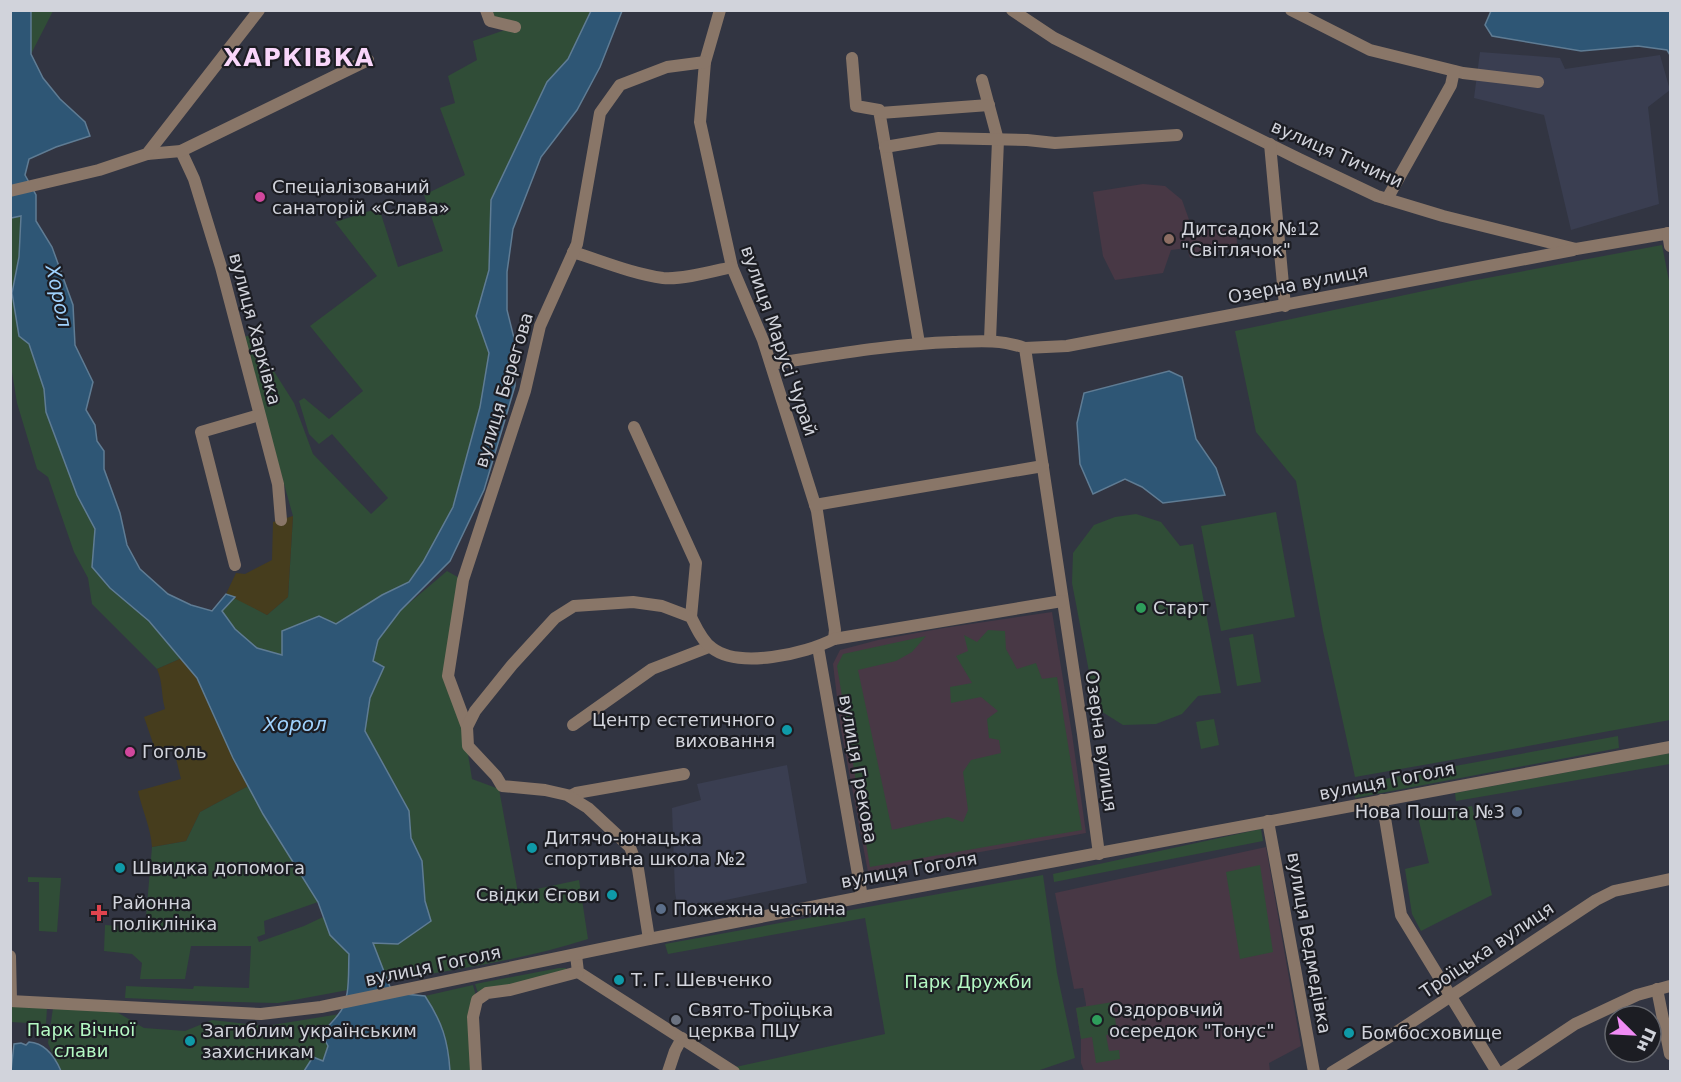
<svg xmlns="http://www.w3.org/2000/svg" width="1681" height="1082" viewBox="0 0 1681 1082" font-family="'DejaVu Sans',sans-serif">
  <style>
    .built { fill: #3a3e51 }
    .education { fill: #483845 }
    .green { fill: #304d37 }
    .sand { fill: #463d1d }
    .water { fill: #2e5675; stroke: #5f7c94; stroke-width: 1.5 }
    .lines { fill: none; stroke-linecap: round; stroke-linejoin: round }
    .minor { stroke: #897668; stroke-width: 12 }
    .hotel-dot { fill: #d1479c; stroke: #1c1d23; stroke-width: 2 }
    .education-dot { fill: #8d6e63; stroke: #1c1d23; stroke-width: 2 }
    .leisure-dot { fill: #2e9e5b; stroke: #1c1d23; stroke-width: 2 }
    .culture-dot { fill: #0f9aa8; stroke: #1c1d23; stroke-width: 2 }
    .service-dot { fill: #5c6f8a; stroke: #1c1d23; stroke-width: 2 }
    .health-dot { fill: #e0444e; stroke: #1c1d23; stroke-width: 2 }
    .worship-dot { fill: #6b7280; stroke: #1c1d23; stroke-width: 2 }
    .labels { text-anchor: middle; stroke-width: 4.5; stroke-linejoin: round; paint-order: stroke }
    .street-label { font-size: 18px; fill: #d1d3db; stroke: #1c1d23 }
    .poi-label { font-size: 18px; fill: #d1d3db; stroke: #1c1d23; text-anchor: start }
    .park-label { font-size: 18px; fill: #b4f8c3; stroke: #1c1d23 }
    .water-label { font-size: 20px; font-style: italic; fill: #a0d2fd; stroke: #1c1d23 }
    .district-label { font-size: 24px; font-weight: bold; letter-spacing: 1.5px; fill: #f9d6fa; stroke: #1c1d23 }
  </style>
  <rect width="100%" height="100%" fill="#323542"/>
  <g class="built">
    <path d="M 1480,52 L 1560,58 L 1565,69 L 1660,55 L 1670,90 L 1648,107 L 1659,204 L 1571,230 L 1544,115 L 1474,98 Z"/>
    <path d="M 787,765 L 807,883 L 678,910 L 675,892 L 672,808 L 701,800 L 697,784 Z"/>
  </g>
  <g class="education">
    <path d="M 1143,184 L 1165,186 L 1182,200 L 1193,231 L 1236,225 L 1237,246 L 1190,258 L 1187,248 L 1171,250 L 1163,273 L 1115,280 L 1103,256 L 1093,192 Z"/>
    <path d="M 1052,612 L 1072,734 L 1086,833 L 868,872 L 841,730 L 833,664 L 840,650 L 878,640 L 944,628 Z"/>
    <path d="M 1266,847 L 1301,1046 L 1269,1063 L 1270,1071 L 1084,1071 L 1081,1063 L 1081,1039 L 1076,1008 L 1086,1006 L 1086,1004 L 1083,988 L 1074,989 L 1055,893 Z"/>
  </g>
  <g class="green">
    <path d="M 31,11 L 53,11 L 31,54 Z"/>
    <path d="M 486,11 L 591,11 L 568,59 L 547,82 L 491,200 L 489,270 L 476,316 L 489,353 L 480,407 L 453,507 L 423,562 L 409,582 L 382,595 L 335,624 L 319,616 L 305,623 L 282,655 L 257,648 L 235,629 L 222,611 L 235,597 L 267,615 L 288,597 L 293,516 L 243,337 L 251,335 L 294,403 L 313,454 L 371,514 L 388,498 L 332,434 L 319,444 L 309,434 L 299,401 L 304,398 L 329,419 L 363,391 L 310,326 L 377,276 L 335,222 L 379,208 L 398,267 L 443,251 L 424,195 L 465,175 L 440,108 L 455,103 L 448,76 L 477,60 L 473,41 L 514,27 L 490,21 Z"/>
    <path d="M 21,215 L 19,257 L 12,293 L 19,335 L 29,344 L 44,389 L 46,412 L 77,495 L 95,529 L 92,567 L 111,588 L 149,621 L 182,658 L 157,669 L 92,604 L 88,578 L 74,552 L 48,477 L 37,469 L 17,403 L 11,366 L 10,218 Z"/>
    <path d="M 1662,245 L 1670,286 L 1670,720 C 1565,739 1460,759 1355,777 L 1323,631 L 1296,481 L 1256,432 L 1235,331 L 1471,281 Z"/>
    <path d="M 1276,512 L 1295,617 L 1221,631 L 1201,526 Z"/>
    <path d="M 1136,514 L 1161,522 L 1180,546 L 1193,544 L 1221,693 L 1198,696 L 1182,714 L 1156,724 L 1123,725 L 1096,708 L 1072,583 L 1073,553 L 1094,525 L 1115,517 Z"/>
    <path d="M 447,571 L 463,580 L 448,676 L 463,723 L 472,779 L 499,789 L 518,893 L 579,880 L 588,939 C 522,960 455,970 387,981 L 373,943 L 431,920 L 425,901 L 422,861 L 411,838 L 409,811 L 365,731 L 370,698 L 384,667 L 373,661 L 378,640 L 400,611 Z"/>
    <path d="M 988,630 L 1005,631 L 1006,649 L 1017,669 L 1036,663 L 1042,679 L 1057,677 L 1082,830 L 870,867 L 837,666 L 843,654 L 926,636 L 912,652 L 896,661 L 858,670 L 892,830 L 948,817 L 963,822 L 968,810 L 963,772 L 971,760 L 1001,753 L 999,740 L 989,738 L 987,719 L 998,711 L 981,697 L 951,703 L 950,687 L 972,683 L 956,656 L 968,651 L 964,635 L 977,642 Z"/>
    <path d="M 1253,634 L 1261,682 L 1237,686 L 1229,638 Z"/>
    <path d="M 1214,719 L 1219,745 L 1201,749 L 1196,722 Z"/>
    <path d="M 1618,736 L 1619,748 L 1355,798 L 1352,785 Z"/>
    <path d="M 1670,753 L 1670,764 L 1456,801 L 1455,793 Z"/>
    <path d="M 248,786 L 263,814 L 318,902 L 264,921 L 265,934 L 257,937 L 259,942 L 304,926 L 323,917 L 330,935 L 349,954 L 348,990 L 278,1003 L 193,1001 L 125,998 L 126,986 L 193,989 L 194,986 L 249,988 L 251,946 L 191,946 L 185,979 L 140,979 L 142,963 L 132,954 L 104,951 L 105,925 L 145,928 L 152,847 L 186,841 L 200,812 Z"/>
    <path d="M 1472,806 L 1492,895 L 1421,931 L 1412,914 L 1405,869 L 1429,863 L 1418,817 Z"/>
    <path d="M 1261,829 L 1263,841 L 1054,882 L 1053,874 Z"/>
    <path d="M 1260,865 L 1273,952 L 1240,959 L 1226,872 Z"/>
    <path d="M 1043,875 L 1057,973 L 1075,1058 L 1034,1072 L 734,1071 L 731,1068 L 885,1034 L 865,918 L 668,954 L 665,944 Z"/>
    <path d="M 28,877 L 61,878 L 57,932 L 39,931 L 39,882 L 28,882 Z"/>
    <path d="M 559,968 L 566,968 L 567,972 L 478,993 L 475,984 Z"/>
    <path d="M 473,985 L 477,1000 L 476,1071 L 450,1071 C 448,1040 442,1022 425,996 Z"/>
    <path d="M 1113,1002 L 1117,1033 L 1106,1035 L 1109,1051 L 1119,1050 L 1120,1059 L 1096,1063 L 1092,1037 L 1081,1039 L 1076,1008 Z"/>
    <path d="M 11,1006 L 47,1008 L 46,1024 L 11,1022 Z"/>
    <path d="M 53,1008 L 115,1011 L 144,1028 L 185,1031 L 212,1020 L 266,1026 L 340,1014 L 329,1023 L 328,1045 L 323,1062 L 304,1071 L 60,1071 L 48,1043 Z"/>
  </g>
  <g class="sand">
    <path d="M 293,516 L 288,597 L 267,615 L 226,594 L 236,573 L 245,574 L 272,560 L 273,522 Z"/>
    <path d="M 182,658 L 197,678 L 248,786 L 200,812 L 186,841 L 152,847 C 151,828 142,810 138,791 L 181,779 L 173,746 L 155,749 L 144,717 L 165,709 C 161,695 163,682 157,669 Z"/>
  </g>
  <g class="water">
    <path d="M 11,11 L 31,11 L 31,54 L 43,78 L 60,99 L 85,122 L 90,136 L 56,147 L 29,159 L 25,175 L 36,195 L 36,221 L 52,247 L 73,305 L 75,345 L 93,382 L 86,410 L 95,425 L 97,441 L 104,451 L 104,469 L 120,513 L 127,545 L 140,569 L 168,594 L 191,605 L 212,611 L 226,594 L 235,597 L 222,611 L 235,629 L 257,648 L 282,655 L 282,631 L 319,616 L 336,624 L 382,595 L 409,582 L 423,562 L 453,507 L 480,407 L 489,353 L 476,316 L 489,270 L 491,200 L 547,82 L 568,59 L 591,11 L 622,11 L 600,67 L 577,110 L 541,157 L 513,229 L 507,272 L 507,310 L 516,346 L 515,386 L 484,490 L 450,561 L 400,611 L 378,640 L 373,661 L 384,667 L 370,698 L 365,731 L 409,811 L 411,838 L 422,861 L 425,901 L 431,921 L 398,944 L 373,943 L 390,987 L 405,994 L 425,996 C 442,1022 448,1040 450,1071 L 304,1071 L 313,1057 L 323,1061 L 328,1046 L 322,1034 C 327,1026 333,1022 338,1015 C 351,1000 348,973 349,954 L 330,935 L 318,902 L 263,814 L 233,758 L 197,678 L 149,621 L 110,588 L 92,567 L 95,529 L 77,495 L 46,412 L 44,389 L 29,344 L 19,336 L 12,293 L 19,257 L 21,216 L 11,218 Z"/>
    <path d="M 1491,11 L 1670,11 L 1670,55 L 1667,50 L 1638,46 L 1581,51 L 1492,36 L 1485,25 Z"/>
    <path d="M 1169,371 L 1182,377 L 1196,439 L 1216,468 L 1225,495 L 1163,503 L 1142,487 L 1125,479 L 1093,494 L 1080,464 L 1077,423 L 1084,393 Z"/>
    <path d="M 29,1042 C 46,1043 55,1057 61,1071 L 11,1071 L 14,1044 L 21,1043 L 26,1045 Z"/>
  </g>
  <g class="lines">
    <g class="minor">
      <path d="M 486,10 L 490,21 L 515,27"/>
      <path d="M 720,10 L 705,62 L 700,122 L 732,267 L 763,340 L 817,511 L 835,630 L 834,639"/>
      <path d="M 1012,10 L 1054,38 L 1299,159 L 1377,196 L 1443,216 L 1576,249 L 1670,233"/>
      <path d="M 1291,10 L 1370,50 L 1463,73 L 1538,82"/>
      <path d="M 852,58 L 856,106 L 879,110 L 919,343"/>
      <path d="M 982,80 L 998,140 L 990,340"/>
      <path d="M 880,113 L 989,105"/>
      <path d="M 1270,144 L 1285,306"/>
      <path d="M 885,147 L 939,138 L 1027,140 L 1055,143 L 1177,135"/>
      <path d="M 181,151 L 194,179 L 221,267 L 278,484 L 281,520"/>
      <path d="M 147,154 L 181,151 L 368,60"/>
      <path d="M 10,191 L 99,170 L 147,154 L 259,10"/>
      <path d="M 1387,199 L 1451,85 L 1454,71"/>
      <path d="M 1668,233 L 1670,246"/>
      <path d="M 573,252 C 602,261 633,274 663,278 C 682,280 714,271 732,267"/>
      <path d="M 1025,348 L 1067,346 L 1573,250"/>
      <path d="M 771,364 C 831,355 892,344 953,342 C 978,341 1001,339 1025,348 L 1083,734 L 1099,854"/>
      <path d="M 634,427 L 696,563 L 691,617"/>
      <path d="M 815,505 L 1043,466"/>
      <path d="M 235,565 L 201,432 L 259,415"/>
      <path d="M 818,647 L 862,897"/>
      <path d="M 573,725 L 652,669 L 709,647"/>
      <path d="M 467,727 L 448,676 L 463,580 L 525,391 L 540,326 L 577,244 L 600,113 L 620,85 L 667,67 L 705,62"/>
      <path d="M 570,796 L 576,793 L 684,774"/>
      <path d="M 1382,800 L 1401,915 L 1497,1072"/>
      <path d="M 1268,821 L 1314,1072"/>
      <path d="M 649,939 L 638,869 L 630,847 L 588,808 L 567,795 L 545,790 L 502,786 L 496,776 L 468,746 L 467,727 L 475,711 L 512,665 L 555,618 L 574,606 L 633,602 L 662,606 L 691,617 C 696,627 702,641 712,648 C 739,669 805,654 834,639 L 1062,601"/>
      <path d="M 576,955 L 578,972 L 734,1072"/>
      <path d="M 10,956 L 11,1001"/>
      <path d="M 1657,989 L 1670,1054"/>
      <path d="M 10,1001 L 261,1014 L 321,1007 L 649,939 L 862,897 L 1670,747"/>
      <path d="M 476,1072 L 473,1017 L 477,1000 L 487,993 L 510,990 L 578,972"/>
      <path d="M 668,1072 L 675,1051 L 682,1038"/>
      <path d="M 1332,1072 L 1386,1039 L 1596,900 L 1614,891 L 1670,879"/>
      <path d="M 1503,1072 L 1575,1024 L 1637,995 L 1670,986"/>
    </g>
  </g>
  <g class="hotel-dot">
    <circle cx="260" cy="197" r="6"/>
    <circle cx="130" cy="752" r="6"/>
  </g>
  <circle class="education-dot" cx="1169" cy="239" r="6"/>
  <g class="leisure-dot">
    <circle cx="1141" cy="608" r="6"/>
    <circle cx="1097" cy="1020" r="6"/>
  </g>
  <g class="culture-dot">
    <circle cx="787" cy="730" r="6"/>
    <circle cx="532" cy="848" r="6"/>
    <circle cx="120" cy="868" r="6"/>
    <circle cx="612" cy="895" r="6"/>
    <circle cx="619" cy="980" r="6"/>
    <circle cx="1349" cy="1033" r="6"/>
    <circle cx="190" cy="1041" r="6"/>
  </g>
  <g class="service-dot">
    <circle cx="1517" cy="812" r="6"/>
    <circle cx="661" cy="909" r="6"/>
  </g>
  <path class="health-dot" d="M96 904h6v6h6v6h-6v6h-6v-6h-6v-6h6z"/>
  <circle class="worship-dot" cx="676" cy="1020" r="6"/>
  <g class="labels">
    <g class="street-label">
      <text transform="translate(1337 154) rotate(24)" y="6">вулиця Тичини</text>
      <text transform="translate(1298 284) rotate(-11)" y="6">Озерна вулиця</text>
      <text transform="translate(255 329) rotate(75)" y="6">вулиця Харківка</text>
      <text transform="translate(779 341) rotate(71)" y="6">вулиця Марусі Чурай</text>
      <text transform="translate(504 390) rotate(-73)" y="6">вулиця Берегова</text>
      <text transform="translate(1101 741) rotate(82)" y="6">Озерна вулиця</text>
      <text transform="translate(858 769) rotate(80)" y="6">вулиця Грекова</text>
      <text transform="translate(1387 781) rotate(-11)" y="6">вулиця Гоголя</text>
      <text transform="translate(909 870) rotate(-10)" y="6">вулиця Гоголя</text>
      <text transform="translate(1309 943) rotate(80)" y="6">вулиця Ведмедівка</text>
      <text transform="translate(1487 950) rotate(-34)" y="6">Троїцька вулиця</text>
      <text transform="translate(433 966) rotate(-12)" y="6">вулиця Гоголя</text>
    </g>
    <g class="poi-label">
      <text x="272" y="193">Спеціалізований<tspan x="272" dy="21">санаторій «Слава»</tspan></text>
      <text x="1181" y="235">Дитсадок №12<tspan x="1181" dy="21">"Світлячок"</tspan></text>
      <text x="1153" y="614">Старт</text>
      <text x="775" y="726" text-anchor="end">Центр естетичного<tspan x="775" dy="21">виховання</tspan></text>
      <text x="142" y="758">Гоголь</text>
      <text x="1505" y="818" text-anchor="end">Нова Пошта №3</text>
      <text x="544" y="844">Дитячо-юнацька<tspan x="544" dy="21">спортивна школа №2</tspan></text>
      <text x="132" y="874">Швидка допомога</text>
      <text x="600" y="901" text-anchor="end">Свідки Єгови</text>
      <text x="112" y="909">Районна<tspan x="112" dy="21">поліклініка</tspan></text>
      <text x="673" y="915">Пожежна частина</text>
      <text x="631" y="986">Т. Г. Шевченко</text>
      <text x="688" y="1016">Свято-Троїцька<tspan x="688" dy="21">церква ПЦУ</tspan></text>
      <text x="1109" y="1016">Оздоровчий<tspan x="1109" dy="21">осередок "Тонус"</tspan></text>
      <text x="202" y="1037">Загиблим українським<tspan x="202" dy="21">захисникам</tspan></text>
      <text x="1361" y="1039">Бомбосховище</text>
    </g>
    <g class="park-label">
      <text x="968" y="988">Парк Дружби</text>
      <text x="81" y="1036">Парк Вічної<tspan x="81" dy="21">слави</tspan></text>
    </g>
    <g class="water-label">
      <text transform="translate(59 296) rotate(78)" y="7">Хорол</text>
      <text x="295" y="731">Хорол</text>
    </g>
    <g class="district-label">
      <text x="299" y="66">ХАРКІВКА</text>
    </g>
  </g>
  <rect width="1681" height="1082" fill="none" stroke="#d1d3db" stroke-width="24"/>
  <g transform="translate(1633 1034) rotate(114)"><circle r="28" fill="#1c1d23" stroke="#64666d" stroke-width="1.5"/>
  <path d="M0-4.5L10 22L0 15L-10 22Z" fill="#f08bf5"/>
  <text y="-9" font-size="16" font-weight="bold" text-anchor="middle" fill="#d1d3db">Пн</text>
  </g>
</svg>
